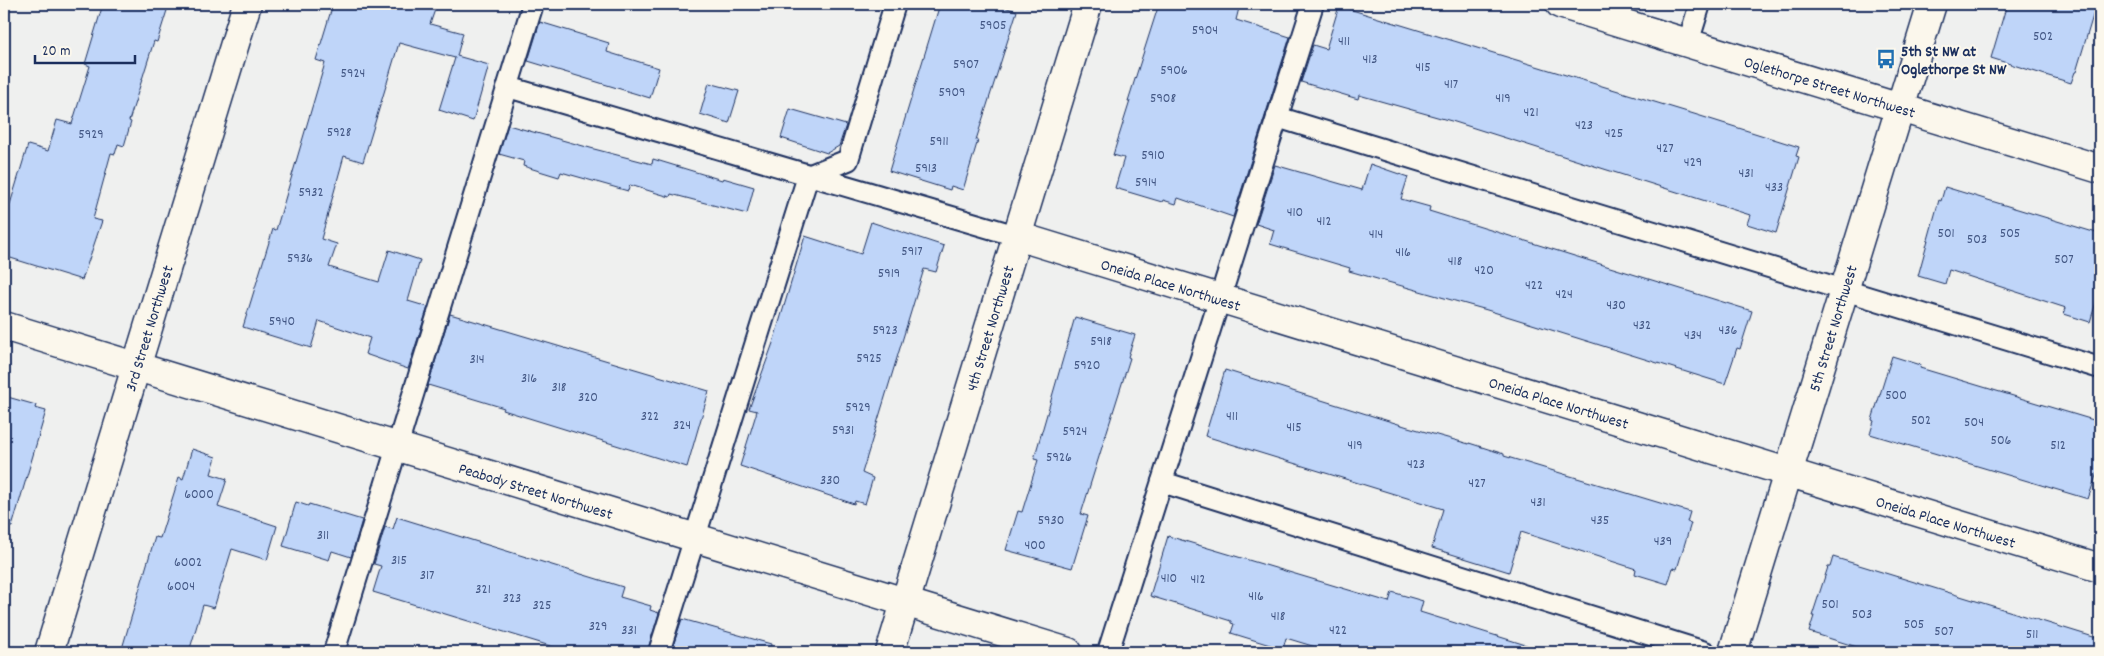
<svg xmlns="http://www.w3.org/2000/svg" width="2104" height="656" viewBox="0 0 2104 656" font-family="Dekko,sans-serif">
  <style>
    .building { fill: #bfd5f9; stroke: #1b2f5e }
    .lines { fill: none; stroke-linecap: round; stroke-linejoin: round }
    .service-casing { stroke: #1b2f5e; stroke-width: 24 }
    .minor-casing { stroke: #1b2f5e; stroke-width: 31 }
    .tertiary-casing { stroke: #1b2f5e; stroke-width: 31 }
    .service { stroke: #fbf7ec; stroke-width: 20 }
    .minor { stroke: #fbf7ec; stroke-width: 28 }
    .tertiary { stroke: #fbf7ec; stroke-width: 28 }
    .labels { text-anchor: middle; stroke-width: 4; stroke-linejoin: round; paint-order: stroke }
    .number-label { font-size: 14px; fill: #445885 }
    .poi-label { font-size: 16px; font-weight: bold; fill: #1b2f5e; stroke: #fbf7ec; text-anchor: start }
    .street-label { font-size: 16px; fill: #1b2f5e; stroke: #fbf7ec }
  </style>
  <rect width="100%" height="100%" fill="#eff0ef"/>
  <filter id="ink" filterUnits="userSpaceOnUse"><feTurbulence type="fractalNoise" baseFrequency=".02" numOctaves="2"/><feDisplacementMap in="SourceGraphic" scale="10" xChannelSelector="R" yChannelSelector="G"/><feConvolveMatrix kernelMatrix="1 2 1 2 8 2 1 2 1" color-interpolation-filters="sRGB"/></filter>
  <g filter="url(#ink)">
    <g class="building">
      <path d="M 103,4 L 169,4 L 157,42 L 154,41 L 129,121 L 131,122 L 124,146 L 118,144 L 115,154 L 111,153 L 93,219 L 102,221 L 82,280 L 4,256 L 4,224 L 28,145 L 48,151 L 57,120 L 72,124 L 90,66 L 85,64 Z"/>
      <path d="M 333,4 L 437,4 L 430,24 L 463,33 L 457,56 L 489,65 L 473,121 L 439,110 L 455,58 L 399,43 L 363,162 L 344,156 L 321,239 L 337,244 L 329,267 L 379,282 L 389,250 L 420,260 L 408,301 L 428,307 L 408,369 L 365,354 L 370,338 L 319,321 L 311,348 L 243,327 L 273,229 L 276,230 L 325,63 L 316,60 Z"/>
      <path d="M 940,4 L 994,4 L 1017,11 L 976,140 L 978,140 L 963,190 L 951,186 L 950,190 L 889,171 Z"/>
      <path d="M 1159,4 L 1240,4 L 1236,20 L 1290,37 L 1233,217 L 1178,198 L 1176,204 L 1163,200 L 1162,202 L 1115,188 L 1124,158 L 1113,155 L 1130,101 L 1128,101 Z"/>
      <path d="M 2007,4 L 2078,4 L 2095,9 L 2076,72 L 2075,72 L 2071,83 L 1991,58 Z"/>
      <path d="M 1339,6 L 1694,114 L 1799,147 L 1796,156 L 1799,157 L 1776,233 L 1747,224 L 1750,215 L 1455,122 L 1359,95 L 1358,99 L 1301,82 L 1313,45 L 1326,49 Z"/>
      <path d="M 540,22 L 609,43 L 607,52 L 659,68 L 650,98 L 528,61 Z"/>
      <path d="M 709,83 L 739,91 L 729,123 L 700,114 Z"/>
      <path d="M 790,109 L 846,125 L 839,146 L 827,153 L 781,138 Z"/>
      <path d="M 508,125 L 594,149 L 652,164 L 653,159 L 722,180 L 723,178 L 754,187 L 747,214 L 671,194 L 670,197 L 630,185 L 628,191 L 561,172 L 559,177 L 523,166 L 524,161 L 499,154 Z"/>
      <path d="M 1370,164 L 1408,177 L 1401,199 L 1430,207 L 1429,211 L 1752,311 L 1740,349 L 1737,348 L 1725,384 L 1487,310 L 1349,271 L 1350,268 L 1270,244 L 1274,230 L 1256,224 L 1275,165 L 1362,190 Z"/>
      <path d="M 1945,187 L 2100,234 L 2100,289 L 2090,322 L 2064,314 L 2066,308 L 1949,270 L 1945,284 L 1918,276 L 1939,200 L 1941,201 Z"/>
      <path d="M 871,222 L 944,246 L 936,272 L 924,269 L 862,473 L 873,478 L 865,504 L 855,501 L 854,504 L 740,466 L 757,411 L 749,409 L 773,343 L 805,236 L 861,254 Z"/>
      <path d="M 450,314 L 709,391 L 687,467 L 503,410 L 504,408 L 428,385 Z"/>
      <path d="M 1075,317 L 1135,335 L 1128,357 L 1130,358 L 1081,514 L 1088,516 L 1072,568 L 1006,550 L 1018,511 L 1022,512 L 1038,460 L 1034,459 Z"/>
      <path d="M 1892,356 L 1921,365 L 1920,368 L 2100,422 L 2100,464 L 2088,499 L 1870,434 L 1874,421 L 1872,420 Z"/>
      <path d="M 1225,370 L 1408,427 L 1469,444 L 1469,443 L 1504,454 L 1504,456 L 1690,512 L 1687,522 L 1691,523 L 1677,569 L 1673,568 L 1668,584 L 1635,574 L 1636,569 L 1521,532 L 1509,572 L 1432,548 L 1443,509 L 1205,436 Z"/>
      <path d="M 4,396 L 36,405 L 35,408 L 46,411 L 12,527 L 4,526 Z"/>
      <path d="M 192,449 L 216,457 L 211,474 L 227,479 L 218,507 L 277,526 L 267,560 L 232,549 L 214,608 L 203,605 L 189,652 L 121,652 L 155,537 L 160,538 L 179,477 L 183,479 Z"/>
      <path d="M 296,502 L 308,506 L 309,504 L 362,520 L 351,557 L 332,551 L 329,560 L 283,546 Z"/>
      <path d="M 397,517 L 623,587 L 620,597 L 651,606 L 650,610 L 659,613 L 647,652 L 570,652 L 373,592 L 381,566 L 374,564 L 385,527 L 393,529 Z"/>
      <path d="M 1168,536 L 1389,602 L 1392,592 L 1423,601 L 1420,612 L 1529,646 L 1528,652 L 1332,652 L 1286,638 L 1283,649 L 1231,633 L 1234,624 L 1231,623 L 1231,621 L 1150,596 Z"/>
      <path d="M 1833,557 L 2100,639 L 2100,652 L 1873,652 L 1809,632 L 1814,616 L 1812,616 L 1828,567 L 1830,567 Z"/>
      <path d="M 682,619 L 771,644 L 770,652 L 671,652 Z"/>
    </g>
    <g class="lines">
      <defs>
        <g id="service">
          <path d="M 1688,43 L 1700,4"/>
          <path d="M 508,87 L 1017,236"/>
          <path d="M 1277,117 L 2100,368"/>
          <path d="M 1162,482 L 1705,652"/>
          <path d="M 334,652 L 533,4"/>
          <path d="M 659,652 L 808,176 L 848,160 L 895,4"/>
          <path d="M 1108,652 L 1313,4"/>
        </g>
        <g id="minor">
          <path d="M 1560,4 L 2100,169"/>
          <path d="M 1017,236 L 2100,568"/>
          <path d="M 4,326 L 1068,652"/>
          <path d="M 890,652 L 1088,4"/>
        </g>
        <g id="tertiary">
          <path d="M 49,652 L 247,4"/>
          <path d="M 1733,652 L 1932,4"/>
        </g>
      </defs>
      <use href="#service" class="service-casing"/>
      <use href="#minor" class="minor-casing"/>
      <use href="#tertiary" class="tertiary-casing"/>
      <use href="#service" class="service"/>
      <use href="#minor" class="minor"/>
      <use href="#tertiary" class="tertiary"/>
    </g>
  </g>
  <defs>
    <symbol id="bus-bare" viewBox="-9 -9 18 18"><path d="M-5-6H5V4H4V6H2V4H-2V6H-4V4H-5ZM-3.5-4V0h7V-4ZM-3.5 1.2v1.5H-2V1.2ZM2 1.2v1.5H3.5V1.2Z" fill="#1f6fb2" stroke="#fbf7ec" stroke-width="2.5" paint-order="stroke"/></symbol>
  </defs>
  <g fill-rule="evenodd">
    <use href="#bus-bare" x="1872" y="45" width="28" height="28"/>
  </g>
  <g class="labels">
    <g class="number-label">
      <text x="993" y="29">5905</text>
      <text x="1205" y="34">5904</text>
      <text x="2043" y="40">502</text>
      <text x="1344" y="45">411</text>
      <text x="1370" y="63">413</text>
      <text x="966" y="68">5907</text>
      <text x="1423" y="71">415</text>
      <text x="1174" y="74">5906</text>
      <text x="353" y="77">5924</text>
      <text x="1451" y="88">417</text>
      <text x="952" y="96">5909</text>
      <text x="1163" y="102">5908</text>
      <text x="1503" y="102">419</text>
      <text x="1531" y="116">421</text>
      <text x="1584" y="129">423</text>
      <text x="339" y="136">5928</text>
      <text x="1614" y="137">425</text>
      <text x="91" y="138">5929</text>
      <text x="939" y="145">5911</text>
      <text x="1665" y="152">427</text>
      <text x="1153" y="159">5910</text>
      <text x="1693" y="166">429</text>
      <text x="926" y="172">5913</text>
      <text x="1746" y="177">431</text>
      <text x="1146" y="186">5914</text>
      <text x="1774" y="191">433</text>
      <text x="311" y="196">5932</text>
      <text x="1295" y="216">410</text>
      <text x="1324" y="225">412</text>
      <text x="1946" y="237">501</text>
      <text x="2010" y="237">505</text>
      <text x="1376" y="238">414</text>
      <text x="1977" y="243">503</text>
      <text x="912" y="255">5917</text>
      <text x="1403" y="256">416</text>
      <text x="300" y="262">5936</text>
      <text x="2064" y="263">507</text>
      <text x="1455" y="265">418</text>
      <text x="1484" y="274">420</text>
      <text x="889" y="277">5919</text>
      <text x="1534" y="289">422</text>
      <text x="1564" y="298">424</text>
      <text x="1616" y="309">430</text>
      <text x="282" y="325">5940</text>
      <text x="1642" y="329">432</text>
      <text x="885" y="334">5923</text>
      <text x="1728" y="334">436</text>
      <text x="1693" y="339">434</text>
      <text x="1101" y="345">5918</text>
      <text x="869" y="362">5925</text>
      <text x="477" y="363">314</text>
      <text x="1087" y="369">5920</text>
      <text x="529" y="382">316</text>
      <text x="559" y="391">318</text>
      <text x="1896" y="399">500</text>
      <text x="588" y="401">320</text>
      <text x="858" y="411">5929</text>
      <text x="650" y="420">322</text>
      <text x="1232" y="420">411</text>
      <text x="1921" y="424">502</text>
      <text x="1974" y="426">504</text>
      <text x="682" y="429">324</text>
      <text x="1294" y="431">415</text>
      <text x="843" y="434">5931</text>
      <text x="1075" y="435">5924</text>
      <text x="2001" y="444">506</text>
      <text x="1355" y="449">419</text>
      <text x="2058" y="449">512</text>
      <text x="1059" y="461">5926</text>
      <text x="1416" y="468">423</text>
      <text x="830" y="484">330</text>
      <text x="1477" y="487">427</text>
      <text x="199" y="498">6000</text>
      <text x="1538" y="506">431</text>
      <text x="1051" y="524">5930</text>
      <text x="1600" y="524">435</text>
      <text x="323" y="539">311</text>
      <text x="1663" y="545">439</text>
      <text x="1035" y="549">400</text>
      <text x="399" y="564">315</text>
      <text x="188" y="566">6002</text>
      <text x="427" y="579">317</text>
      <text x="1169" y="582">410</text>
      <text x="1198" y="583">412</text>
      <text x="181" y="590">6004</text>
      <text x="483" y="593">321</text>
      <text x="1256" y="600">416</text>
      <text x="512" y="602">323</text>
      <text x="1830" y="608">501</text>
      <text x="542" y="609">325</text>
      <text x="1862" y="618">503</text>
      <text x="1278" y="620">418</text>
      <text x="1914" y="628">505</text>
      <text x="598" y="630">329</text>
      <text x="629" y="634">331</text>
      <text x="1338" y="634">422</text>
      <text x="1944" y="635">507</text>
      <text x="2032" y="638">511</text>
    </g>
    <g class="poi-label">
      <text x="1901" y="56">5th St NW at<tspan x="1901" dy="18">Oglethorpe St NW</tspan></text>
    </g>
    <g class="street-label">
      <text transform="translate(1830 86) rotate(17)" y="6">Oglethorpe Street Northwest</text>
      <text transform="translate(1171 284) rotate(17)" y="6">Oneida Place Northwest</text>
      <text transform="translate(148 328) rotate(-73)" y="6">3rd Street Northwest</text>
      <text transform="translate(989 328) rotate(-73)" y="6">4th Street Northwest</text>
      <text transform="translate(1832 328) rotate(-73)" y="6">5th Street Northwest</text>
      <text transform="translate(1559 402) rotate(17)" y="6">Oneida Place Northwest</text>
      <text transform="translate(536 490) rotate(17)" y="6">Peabody Street Northwest</text>
      <text transform="translate(1946 521) rotate(17)" y="6">Oneida Place Northwest</text>
    </g>
  </g>
  <rect width="2104" height="656" fill="none" stroke="#fbf7ec" stroke-width="20"/>
  <rect x="10" y="10" width="2084" height="636" fill="none" stroke="#1b2f5e" stroke-width="2" filter="url(#ink)"/>
  <path d="M35 55v8h100v-8" fill="none" stroke="#1b2f5e" stroke-width="2.5"/>
  <text x="42" y="55" font-size="15" fill="#1b2f5e" stroke="#fbf7ec" stroke-width="4" paint-order="stroke">20 m</text>
</svg>
